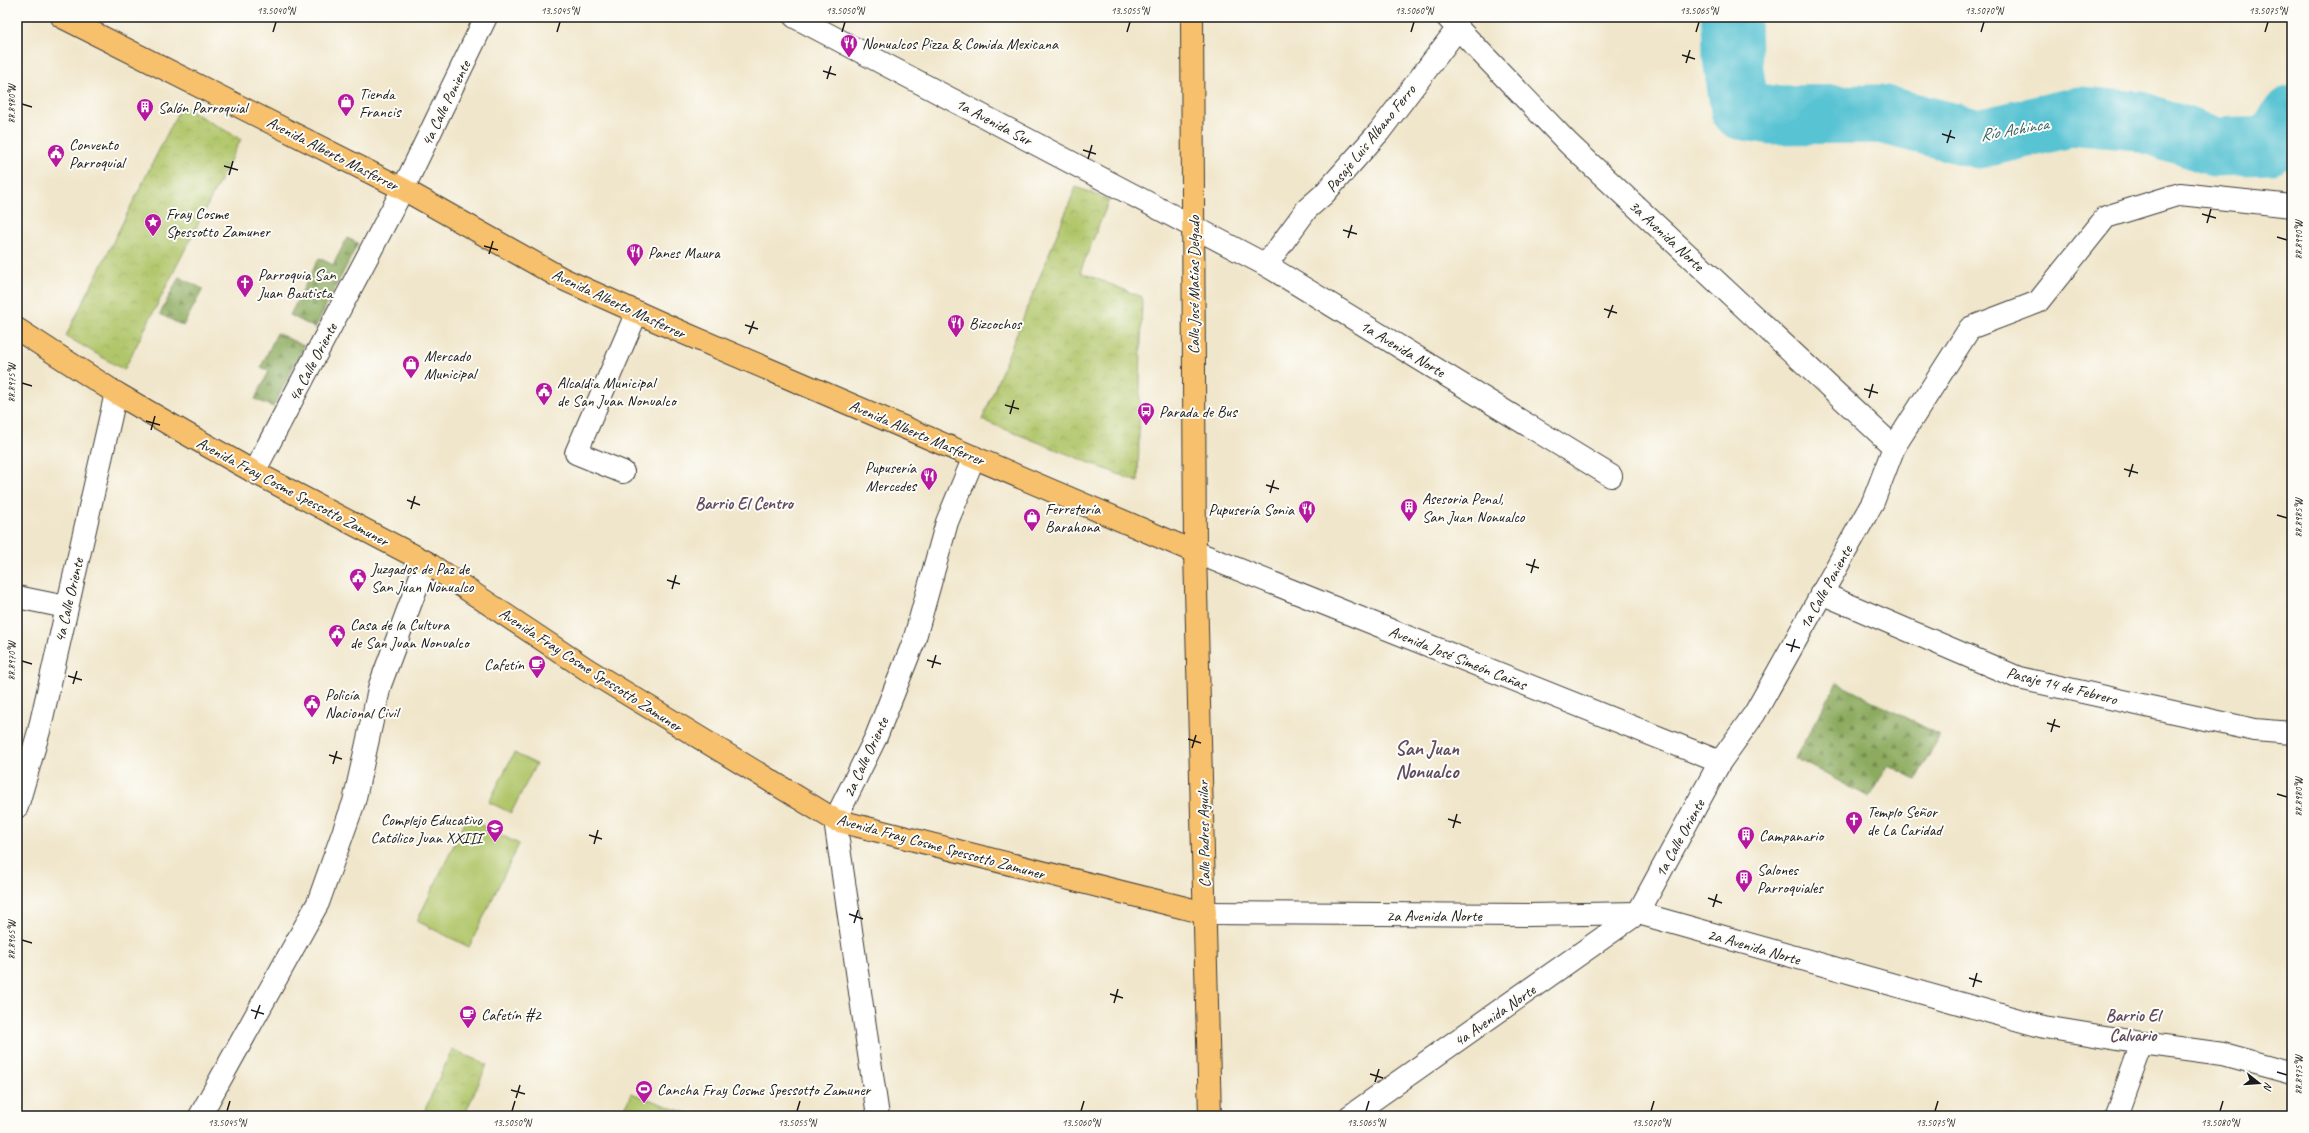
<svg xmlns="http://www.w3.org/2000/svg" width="2309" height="1133" viewBox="0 0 2309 1133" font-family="Caveat,sans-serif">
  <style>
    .forest { fill: url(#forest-firs); stroke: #54643d }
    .park { fill: url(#park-crowns); stroke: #667143 }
    .pitch { fill: #b1c66a; stroke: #667143 }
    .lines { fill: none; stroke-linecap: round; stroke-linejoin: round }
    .river { stroke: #58c3d3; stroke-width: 59 }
    .minor-casing { stroke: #3c3a36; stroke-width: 24 }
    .major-casing { stroke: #3c3a36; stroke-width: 24 }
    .minor { stroke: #fff; stroke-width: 22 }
    .major { stroke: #f7c06c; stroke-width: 22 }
    .ticks { fill: none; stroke: #1c1c1c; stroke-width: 1.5 }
    .labels { text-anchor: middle; stroke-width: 4; stroke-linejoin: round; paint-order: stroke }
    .poi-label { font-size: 16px; fill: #1c1c1c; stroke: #fdfcf7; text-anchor: start }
    .street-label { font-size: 16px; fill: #1c1c1c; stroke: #fdfcf7 }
    .water-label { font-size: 17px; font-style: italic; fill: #345f65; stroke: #fdfcf7 }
    .neighbourhood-label { font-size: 17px; font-weight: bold; fill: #604d62; stroke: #fdfcf7 }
    .district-label { font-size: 20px; font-weight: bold; fill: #604d62; stroke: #fdfcf7 }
    .neatline { fill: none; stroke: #1c1c1c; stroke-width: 1.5 }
    .ticks-label { font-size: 10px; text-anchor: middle; fill: #1c1c1c }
  </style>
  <defs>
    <pattern id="forest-firs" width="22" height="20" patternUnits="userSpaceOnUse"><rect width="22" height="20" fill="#8cab5e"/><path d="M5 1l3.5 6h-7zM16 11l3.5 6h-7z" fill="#728a4d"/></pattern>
    <pattern id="park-crowns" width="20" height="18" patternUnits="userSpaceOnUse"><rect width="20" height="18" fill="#b1c66a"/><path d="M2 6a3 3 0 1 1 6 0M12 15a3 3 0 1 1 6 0" fill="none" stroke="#98aa5b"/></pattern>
  </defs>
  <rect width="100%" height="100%" fill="#fdfcf7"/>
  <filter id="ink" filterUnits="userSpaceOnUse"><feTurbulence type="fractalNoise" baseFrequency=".025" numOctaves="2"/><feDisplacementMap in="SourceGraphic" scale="8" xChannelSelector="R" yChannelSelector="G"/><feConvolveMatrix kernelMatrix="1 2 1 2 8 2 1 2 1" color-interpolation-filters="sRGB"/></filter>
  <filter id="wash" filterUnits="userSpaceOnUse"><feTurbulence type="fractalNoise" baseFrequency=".012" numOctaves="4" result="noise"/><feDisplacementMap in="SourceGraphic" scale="16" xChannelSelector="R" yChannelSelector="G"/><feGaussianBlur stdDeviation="0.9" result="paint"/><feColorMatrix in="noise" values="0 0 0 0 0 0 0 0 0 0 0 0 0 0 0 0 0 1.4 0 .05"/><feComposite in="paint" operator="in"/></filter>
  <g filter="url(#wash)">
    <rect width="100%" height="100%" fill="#f0e6cb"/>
    <g class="forest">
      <path d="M 347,238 L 358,243 L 315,328 L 290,315 L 319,258 L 333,265 Z"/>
      <path d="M 179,277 L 203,289 L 183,326 L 160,314 Z"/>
      <path d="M 277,333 L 304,346 L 273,407 L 255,399 L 269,371 L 261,367 Z"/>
      <path d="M 1837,683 L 1940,735 L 1916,779 L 1888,765 L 1869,797 L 1795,758 Z"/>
    </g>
    <g class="park">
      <path d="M 181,106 L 241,139 L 124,370 L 66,336 Z"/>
      <path d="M 1076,187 L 1109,200 L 1080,272 L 1142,297 L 1138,482 L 982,420 Z"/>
      <path d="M 452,1049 L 487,1065 L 464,1116 L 433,1116 L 424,1112 Z"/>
    </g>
    <g class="pitch">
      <path d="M 514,753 L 536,764 L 511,813 L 489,802 Z"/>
      <path d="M 467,818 L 519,844 L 469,947 L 417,921 Z"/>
      <path d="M 631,1093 L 692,1115 L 692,1116 L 622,1116 Z"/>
    </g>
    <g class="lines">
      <path class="river" d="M 1731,17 L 1732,57 L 1740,110 L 1772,115 L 1880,114 L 1979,139 L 2079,116 L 2139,121 L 2216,147 L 2269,145 L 2292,115"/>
    </g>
  </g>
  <g filter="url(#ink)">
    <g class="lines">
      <defs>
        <g id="minor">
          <path d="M 795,17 L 1266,265 L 1611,476"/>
          <path d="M 1447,17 L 1569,144 L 1894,447"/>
          <path d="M 1266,265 L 1307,209 L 1324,194 L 1379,132 L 1458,28"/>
          <path d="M 254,472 L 403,189 L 486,17"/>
          <path d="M 623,472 L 576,453 L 637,312"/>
          <path d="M 1195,552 L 1720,762"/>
          <path d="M 1821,593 L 2019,678 L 2255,730 L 2292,733"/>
          <path d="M 17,597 L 66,607"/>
          <path d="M 17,807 L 39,731 L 116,393"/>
          <path d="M 1205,913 L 1529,915 L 1638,913 L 2044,1027 L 2142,1043 L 2223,1054 L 2292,1073"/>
          <path d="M 200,1116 L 318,903 L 354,802 L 380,685 L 426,562"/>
          <path d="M 878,1116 L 835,820 L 876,737 L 914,641 L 947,522 L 974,457"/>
          <path d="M 1350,1116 L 1638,913 L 1720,762 L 1755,713 L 1873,502 L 1894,447 L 1970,328 L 2038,302 L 2106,217 L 2180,194 L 2292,206"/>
          <path d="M 2116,1116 L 2142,1043"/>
        </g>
        <g id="major">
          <path d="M 62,17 L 403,189 L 563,279 L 679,331 L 1195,552"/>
          <path d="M 1192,17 L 1195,552 L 1210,1116"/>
          <path d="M 17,329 L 116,393 L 185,433 L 254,472 L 426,562 L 588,670 L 835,820 L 1205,913"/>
        </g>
      </defs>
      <use href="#minor" class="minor-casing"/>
      <use href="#major" class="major-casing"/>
      <use href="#minor" class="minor"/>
      <use href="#major" class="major"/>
    </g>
  </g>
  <path class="ticks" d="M 273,32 L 276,22M 557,32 L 560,22M 842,32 L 845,22M 1127,32 L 1130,22M 1411,32 L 1414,22M 1696,32 L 1699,22M 1981,32 L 1984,22M 2265,32 L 2268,22M 1682,55 L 1695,59M 1686,63 L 1690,50M 823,71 L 836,75M 827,79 L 831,66M 22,104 L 32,107M 1942,134 L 1955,138M 1947,143 L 1951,130M 1083,150 L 1096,154M 1088,159 L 1092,145M 224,166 L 238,170M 229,175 L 233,161M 2202,214 L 2216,218M 2207,223 L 2211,209M 1343,230 L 1357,234M 2277,237 L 2287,240M 1348,238 L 1352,225M 484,246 L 498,250M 489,254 L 493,241M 1604,309 L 1617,313M 1608,318 L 1613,305M 745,325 L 758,329M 749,334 L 754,321M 22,383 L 32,386M 1864,389 L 1878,393M 1869,398 L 1873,384M 1005,405 L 1019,409M 1010,414 L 1014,400M 146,421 L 160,425M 151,430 L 155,416M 2124,469 L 2138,473M 2129,477 L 2133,464M 1266,485 L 1279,489M 1270,493 L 1274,480M 407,500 L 420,505M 411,509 L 415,496M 2277,515 L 2287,518M 1526,564 L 1539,568M 1531,573 L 1535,559M 667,580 L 680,584M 672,589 L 676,575M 1786,644 L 1800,648M 1791,652 L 1795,639M 927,660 L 941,664M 22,661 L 32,664M 932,668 L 936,655M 68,676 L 82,680M 73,684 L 77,671M 2047,723 L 2060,727M 2051,732 L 2055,719M 1188,739 L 1201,743M 1192,748 L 1196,735M 329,755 L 342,759M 333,764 L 337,751M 2277,794 L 2287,797M 1448,819 L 1461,823M 1453,828 L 1457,814M 589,835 L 602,839M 594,844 L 598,830M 1708,898 L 1722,903M 1713,907 L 1717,894M 849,914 L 863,919M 854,923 L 858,910M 22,940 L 32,943M 1969,978 L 1982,982M 1973,987 L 1977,973M 1110,994 L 1123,998M 1114,1003 L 1118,989M 251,1010 L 264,1014M 255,1019 L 260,1005M 2277,1072 L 2287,1075M 1370,1074 L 1383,1078M 1375,1082 L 1379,1069M 511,1090 L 525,1094M 516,1098 L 520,1085M 227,1111 L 230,1101M 512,1111 L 515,1101M 797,1111 L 800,1101M 1081,1111 L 1084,1101M 1366,1111 L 1369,1101M 1651,1111 L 1654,1101M 1935,1111 L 1938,1101M 2220,1111 L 2223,1101"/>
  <defs>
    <symbol id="restaurant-pin" viewBox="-11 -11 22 30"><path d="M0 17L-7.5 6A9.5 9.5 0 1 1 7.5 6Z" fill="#b5179e" stroke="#fdfcf7"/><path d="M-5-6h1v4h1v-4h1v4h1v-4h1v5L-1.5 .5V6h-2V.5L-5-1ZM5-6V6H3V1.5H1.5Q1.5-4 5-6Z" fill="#fff"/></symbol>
    <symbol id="shop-pin" viewBox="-11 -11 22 30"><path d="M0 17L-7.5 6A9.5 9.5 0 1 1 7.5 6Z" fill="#b5179e" stroke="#fdfcf7"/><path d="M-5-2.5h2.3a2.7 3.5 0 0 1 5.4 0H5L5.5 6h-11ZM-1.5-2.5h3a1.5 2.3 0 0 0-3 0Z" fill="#fff"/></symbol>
    <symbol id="building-pin" viewBox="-11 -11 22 30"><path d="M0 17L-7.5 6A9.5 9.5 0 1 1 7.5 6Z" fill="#b5179e" stroke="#fdfcf7"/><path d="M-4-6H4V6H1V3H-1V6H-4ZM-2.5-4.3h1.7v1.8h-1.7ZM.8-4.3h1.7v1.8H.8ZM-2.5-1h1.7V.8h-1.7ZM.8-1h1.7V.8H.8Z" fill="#fff"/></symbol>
    <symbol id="civic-pin" viewBox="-11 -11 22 30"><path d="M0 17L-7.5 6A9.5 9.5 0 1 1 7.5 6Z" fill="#b5179e" stroke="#fdfcf7"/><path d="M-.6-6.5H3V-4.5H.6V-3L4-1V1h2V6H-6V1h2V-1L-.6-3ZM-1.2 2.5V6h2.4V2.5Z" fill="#fff"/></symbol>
    <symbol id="sight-pin" viewBox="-11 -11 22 30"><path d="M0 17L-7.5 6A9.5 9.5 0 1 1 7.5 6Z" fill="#b5179e" stroke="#fdfcf7"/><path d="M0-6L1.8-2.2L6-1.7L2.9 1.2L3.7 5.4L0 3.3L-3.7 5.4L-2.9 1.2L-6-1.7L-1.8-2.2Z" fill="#fff"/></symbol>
    <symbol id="church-pin" viewBox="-11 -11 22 30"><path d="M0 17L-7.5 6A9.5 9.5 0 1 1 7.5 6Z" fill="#b5179e" stroke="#fdfcf7"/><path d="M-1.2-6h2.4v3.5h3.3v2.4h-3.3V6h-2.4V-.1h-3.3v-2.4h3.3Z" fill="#fff"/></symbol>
    <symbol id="bus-pin" viewBox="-11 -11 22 30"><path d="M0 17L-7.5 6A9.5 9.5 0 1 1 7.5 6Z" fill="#b5179e" stroke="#fdfcf7"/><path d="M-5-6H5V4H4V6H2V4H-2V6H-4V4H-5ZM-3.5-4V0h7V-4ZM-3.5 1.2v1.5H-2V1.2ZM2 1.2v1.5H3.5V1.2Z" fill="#fff"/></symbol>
    <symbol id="cafe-pin" viewBox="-11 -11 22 30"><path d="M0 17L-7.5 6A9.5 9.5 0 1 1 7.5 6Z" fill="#b5179e" stroke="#fdfcf7"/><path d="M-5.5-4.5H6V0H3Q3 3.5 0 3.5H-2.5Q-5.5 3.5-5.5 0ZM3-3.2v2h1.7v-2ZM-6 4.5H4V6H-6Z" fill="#fff"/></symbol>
    <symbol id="school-pin" viewBox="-11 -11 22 30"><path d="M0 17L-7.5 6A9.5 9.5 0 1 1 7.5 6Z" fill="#b5179e" stroke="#fdfcf7"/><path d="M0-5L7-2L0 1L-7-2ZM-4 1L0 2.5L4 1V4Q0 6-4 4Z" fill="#fff"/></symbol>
    <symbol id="stadium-pin" viewBox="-11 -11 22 30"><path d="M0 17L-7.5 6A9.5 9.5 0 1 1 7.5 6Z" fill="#b5179e" stroke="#fdfcf7"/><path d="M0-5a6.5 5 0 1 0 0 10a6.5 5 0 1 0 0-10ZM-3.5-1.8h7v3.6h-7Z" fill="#fff"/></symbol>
  </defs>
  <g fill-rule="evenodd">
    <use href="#restaurant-pin" x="839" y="33" width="20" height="27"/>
    <use href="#shop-pin" x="336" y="92" width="20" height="27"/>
    <use href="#building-pin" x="135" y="97" width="20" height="27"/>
    <use href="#civic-pin" x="46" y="143" width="20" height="27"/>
    <use href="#sight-pin" x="143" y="212" width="20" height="27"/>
    <use href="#restaurant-pin" x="625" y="242" width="20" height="27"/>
    <use href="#church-pin" x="235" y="273" width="20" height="27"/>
    <use href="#restaurant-pin" x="946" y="313" width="20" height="27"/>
    <use href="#shop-pin" x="401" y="354" width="20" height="27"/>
    <use href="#civic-pin" x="534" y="381" width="20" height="27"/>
    <use href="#bus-pin" x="1136" y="401" width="20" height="27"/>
    <use href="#restaurant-pin" x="919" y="466" width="20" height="27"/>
    <use href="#building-pin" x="1399" y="497" width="20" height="27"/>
    <use href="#restaurant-pin" x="1297" y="499" width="20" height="27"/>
    <use href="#shop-pin" x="1022" y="507" width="20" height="27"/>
    <use href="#civic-pin" x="348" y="567" width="20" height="27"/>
    <use href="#civic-pin" x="327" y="623" width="20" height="27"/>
    <use href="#cafe-pin" x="527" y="654" width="20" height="27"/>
    <use href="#civic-pin" x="302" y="693" width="20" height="27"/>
    <use href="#church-pin" x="1844" y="810" width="20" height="27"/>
    <use href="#school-pin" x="485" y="818" width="20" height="27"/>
    <use href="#building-pin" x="1736" y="825" width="20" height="27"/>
    <use href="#building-pin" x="1734" y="868" width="20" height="27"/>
    <use href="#cafe-pin" x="458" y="1004" width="20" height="27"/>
    <use href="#stadium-pin" x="634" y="1079" width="20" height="27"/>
  </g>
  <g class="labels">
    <g class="poi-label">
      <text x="862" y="49">Nonualcos Pizza &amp; Comida Mexicana</text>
      <text x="359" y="99">Tienda<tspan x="359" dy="18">Francis</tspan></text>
      <text x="158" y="113">Salón Parroquial</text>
      <text x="69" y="150">Convento<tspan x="69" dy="18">Parroquial</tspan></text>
      <text x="166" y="219">Fray Cosme<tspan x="166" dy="18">Spessotto Zamuner</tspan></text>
      <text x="648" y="258">Panes Maura</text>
      <text x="258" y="280">Parroquia San<tspan x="258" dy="18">Juan Bautista</tspan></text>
      <text x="969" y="329">Bizcochos</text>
      <text x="424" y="361">Mercado<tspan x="424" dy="18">Municipal</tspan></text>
      <text x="557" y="388">Alcaldia Municipal<tspan x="557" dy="18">de San Juan Nonualco</tspan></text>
      <text x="1159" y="417">Parada de Bus</text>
      <text x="916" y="473" text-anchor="end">Pupusería<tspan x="916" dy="18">Mercedes</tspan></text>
      <text x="1422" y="504">Asesoria Penal,<tspan x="1422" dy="18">San Juan Nonualco</tspan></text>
      <text x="1045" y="514">Ferretería<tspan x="1045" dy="18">Barahona</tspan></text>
      <text x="1294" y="515" text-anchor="end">Pupusería Sonia</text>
      <text x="371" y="574">Juzgados de Paz de<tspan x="371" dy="18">San Juan Nonualco</tspan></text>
      <text x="350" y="630">Casa de la Cultura<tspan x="350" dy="18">de San Juan Nonualco</tspan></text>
      <text x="524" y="670" text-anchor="end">Cafetín</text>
      <text x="325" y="700">Policía<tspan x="325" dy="18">Nacional Civil</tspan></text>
      <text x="1867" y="817">Templo Señor<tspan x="1867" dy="18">de La Caridad</tspan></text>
      <text x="482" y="825" text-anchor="end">Complejo Educativo<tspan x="482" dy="18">Católico Juan XXIII</tspan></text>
      <text x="1759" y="841">Campanario</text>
      <text x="1757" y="875">Salones<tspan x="1757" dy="18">Parroquiales</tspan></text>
      <text x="481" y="1020">Cafetín #2</text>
      <text x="657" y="1095">Cancha Fray Cosme Spessotto Zamuner</text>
    </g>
    <g class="street-label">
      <text transform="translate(445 103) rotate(-64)" y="6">4a Calle Poniente</text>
      <text transform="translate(994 121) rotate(28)" y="6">1a Avenida Sur</text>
      <text transform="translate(1370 138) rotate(-51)" y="6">Pasaje Luis Albano Ferro</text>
      <text transform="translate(333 153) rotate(27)" y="6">Avenida Alberto Masferrer</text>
      <text transform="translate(1667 235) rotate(43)" y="6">3a Avenida Norte</text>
      <text transform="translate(1193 285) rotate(-90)" y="6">Calle José Matías Delgado</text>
      <text transform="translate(619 303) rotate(25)" y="6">Avenida Alberto Masferrer</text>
      <text transform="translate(1403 348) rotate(31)" y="6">1a Avenida Norte</text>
      <text transform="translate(312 362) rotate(-62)" y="6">4a Calle Oriente</text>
      <text transform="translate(917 432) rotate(23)" y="6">Avenida Alberto Masferrer</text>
      <text transform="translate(293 491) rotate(28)" y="6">Avenida Fray Cosme Spessotto Zamuner</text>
      <text transform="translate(1825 587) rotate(-61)" y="6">1a Calle Poniente</text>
      <text transform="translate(68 600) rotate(-77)" y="6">4a Calle Oriente</text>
      <text transform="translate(1458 657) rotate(22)" y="6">Avenida José Simeón Cañas</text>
      <text transform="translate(591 669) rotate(33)" y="6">Avenida Fray Cosme Spessotto Zamuner</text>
      <text transform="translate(2062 685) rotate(14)" y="6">Pasaje 14 de Febrero</text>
      <text transform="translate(865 757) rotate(-65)" y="6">2a Calle Oriente</text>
      <text transform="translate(1203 834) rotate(-91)" y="6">Calle Padres Aguilar</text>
      <text transform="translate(1679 838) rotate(-61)" y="6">1a Calle Oriente</text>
      <text transform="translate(941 846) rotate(15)" y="6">Avenida Fray Cosme Spessotto Zamuner</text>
      <text x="1434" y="921">2a Avenida Norte</text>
      <text transform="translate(1754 946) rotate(16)" y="6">2a Avenida Norte</text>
      <text transform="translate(1494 1015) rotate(-35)" y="6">4a Avenida Norte</text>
    </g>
    <g class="water-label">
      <text transform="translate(2014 129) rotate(-10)" y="6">Río Achinca</text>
    </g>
    <g class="neighbourhood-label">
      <text x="744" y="509">Barrio El Centro</text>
      <text x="2133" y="1021">Barrio El<tspan x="2133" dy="20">Calvario</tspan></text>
    </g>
    <g class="district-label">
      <text x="1427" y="755">San Juan<tspan x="1427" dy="23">Nonualco</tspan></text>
    </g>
  </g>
  <rect width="2309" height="1133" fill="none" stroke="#fdfcf7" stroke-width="44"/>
  <g transform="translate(2259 1083) rotate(107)" stroke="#fdfcf7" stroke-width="3" paint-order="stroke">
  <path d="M0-3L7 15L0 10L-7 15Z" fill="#1c1c1c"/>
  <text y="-6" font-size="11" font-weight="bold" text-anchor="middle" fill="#1c1c1c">N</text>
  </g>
  <rect x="22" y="22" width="2265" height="1089" class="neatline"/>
  <g class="ticks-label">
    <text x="276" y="14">13.5040°N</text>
    <text x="560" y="14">13.5045°N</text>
    <text x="845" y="14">13.5050°N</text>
    <text x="1130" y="14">13.5055°N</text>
    <text x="1414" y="14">13.5060°N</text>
    <text x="1699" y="14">13.5065°N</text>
    <text x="1984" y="14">13.5070°N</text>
    <text x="2268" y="14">13.5075°N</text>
    <text transform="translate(11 104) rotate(-90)" y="4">88.8980°W</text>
    <text transform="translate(2298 240) rotate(-90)" y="4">88.8990°W</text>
    <text transform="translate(11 383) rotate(-90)" y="4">88.8975°W</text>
    <text transform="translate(2298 518) rotate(-90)" y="4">88.8985°W</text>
    <text transform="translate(11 661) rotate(-90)" y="4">88.8970°W</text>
    <text transform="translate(2298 797) rotate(-90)" y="4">88.8980°W</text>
    <text transform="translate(11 940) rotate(-90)" y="4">88.8965°W</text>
    <text transform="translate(2298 1075) rotate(-90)" y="4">88.8975°W</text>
    <text x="227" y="1126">13.5045°N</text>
    <text x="512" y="1126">13.5050°N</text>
    <text x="797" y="1126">13.5055°N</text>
    <text x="1081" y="1126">13.5060°N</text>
    <text x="1366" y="1126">13.5065°N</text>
    <text x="1651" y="1126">13.5070°N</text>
    <text x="1935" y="1126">13.5075°N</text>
    <text x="2220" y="1126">13.5080°N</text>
  </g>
</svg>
